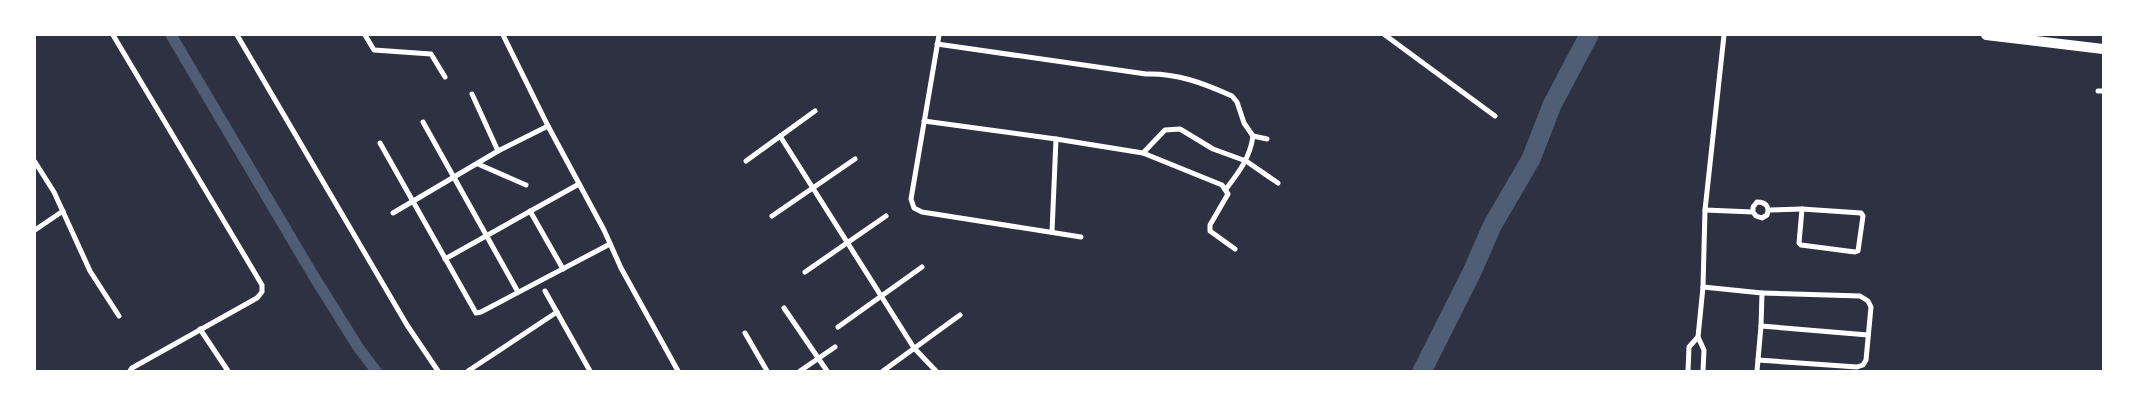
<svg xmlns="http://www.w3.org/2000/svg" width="2138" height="406" viewBox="0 0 2138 406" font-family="'Alegreya Sans',sans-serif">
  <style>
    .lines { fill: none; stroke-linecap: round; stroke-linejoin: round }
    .canal { stroke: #4f5d75; stroke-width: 11 }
    .river { stroke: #4f5d75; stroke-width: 19 }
    .minor { stroke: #fff; stroke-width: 5 }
    .primary { stroke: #fff; stroke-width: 10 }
  </style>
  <rect width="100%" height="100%" fill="#2d3142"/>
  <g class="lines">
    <path class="canal" d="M 171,35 L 313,275 L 358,347 L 376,371"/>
    <path class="river" d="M 1422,371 L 1472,272 L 1492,226 L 1531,159 L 1552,105 L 1589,35"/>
    <g class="minor">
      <path d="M 113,35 L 262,285 L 262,292 L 257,298 L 132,368 L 130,371"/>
      <path d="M 237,35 L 407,325 L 438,371"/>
      <path d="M 365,35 L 374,50 L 431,54 L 445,77"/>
      <path d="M 503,35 L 548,126 L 604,230 L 621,268 L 678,371"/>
      <path d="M 939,35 L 911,199 L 914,208 L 922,212 L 1081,237"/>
      <path d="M 1385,35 L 1495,116"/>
      <path d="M 937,44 L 1146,74 C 1177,73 1203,83 1232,96 L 1237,102 L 1244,123 L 1253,136 L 1267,139"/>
      <path d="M 2098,91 L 2103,91"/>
      <path d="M 472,94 L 498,151"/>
      <path d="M 924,121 L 1056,139 L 1143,153"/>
      <path d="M 423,122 L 518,292"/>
      <path d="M 780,136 L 914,348 L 936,371"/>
      <path d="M 380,143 L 476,313 L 481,312 L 610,244"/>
      <path d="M 746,161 L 815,111"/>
      <path d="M 35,162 L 54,192 L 90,271 L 119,316"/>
      <path d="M 478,164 L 526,185"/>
      <path d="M 1226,189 C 1239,172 1250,158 1253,136"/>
      <path d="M 1802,209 L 1861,213 L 1863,216 L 1858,251 L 1855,252 L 1801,245 L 1799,243 Z"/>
      <path d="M 1705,210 L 1753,212 L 1756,216 L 1762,218 L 1767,215 C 1770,207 1766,202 1757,202 L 1753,207 L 1753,212"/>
      <path d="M 1769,210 L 1802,209"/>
      <path d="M 530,211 L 563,269"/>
      <path d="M 393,213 L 498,151 L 548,126"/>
      <path d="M 772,216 L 855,159"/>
      <path d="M 35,230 L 63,211"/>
      <path d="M 1052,232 L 1056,139"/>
      <path d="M 1235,249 L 1210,231 L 1210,225 L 1228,194 L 1222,185 L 1143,153 L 1165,130 L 1180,129 L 1213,149 L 1246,161 L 1278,183"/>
      <path d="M 445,259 L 579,184"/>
      <path d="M 805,272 L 886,216"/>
      <path d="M 1703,287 L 1762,293 L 1761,326 L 1757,371"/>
      <path d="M 545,291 L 590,371"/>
      <path d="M 784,308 L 827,371"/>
      <path d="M 1761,326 L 1868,335"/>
      <path d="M 838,327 L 922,267"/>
      <path d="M 200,329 L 228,371"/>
      <path d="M 745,333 L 767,371"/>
      <path d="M 1758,360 L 1857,367 L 1863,365 L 1866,360 L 1871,307 L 1868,301 L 1860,296 L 1762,293"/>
      <path d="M 468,371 L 557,312"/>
      <path d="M 800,371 L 835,347"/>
      <path d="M 883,371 L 960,315"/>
      <path d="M 1688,371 L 1689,347 L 1698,337"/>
      <path d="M 1703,371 L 1704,350 L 1698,337 L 1703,287 L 1705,210 L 1724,35"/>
    </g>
    <path class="primary" d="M 1986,35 L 2103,49"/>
  </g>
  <rect width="2138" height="406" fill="none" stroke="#ffffff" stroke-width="72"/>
</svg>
